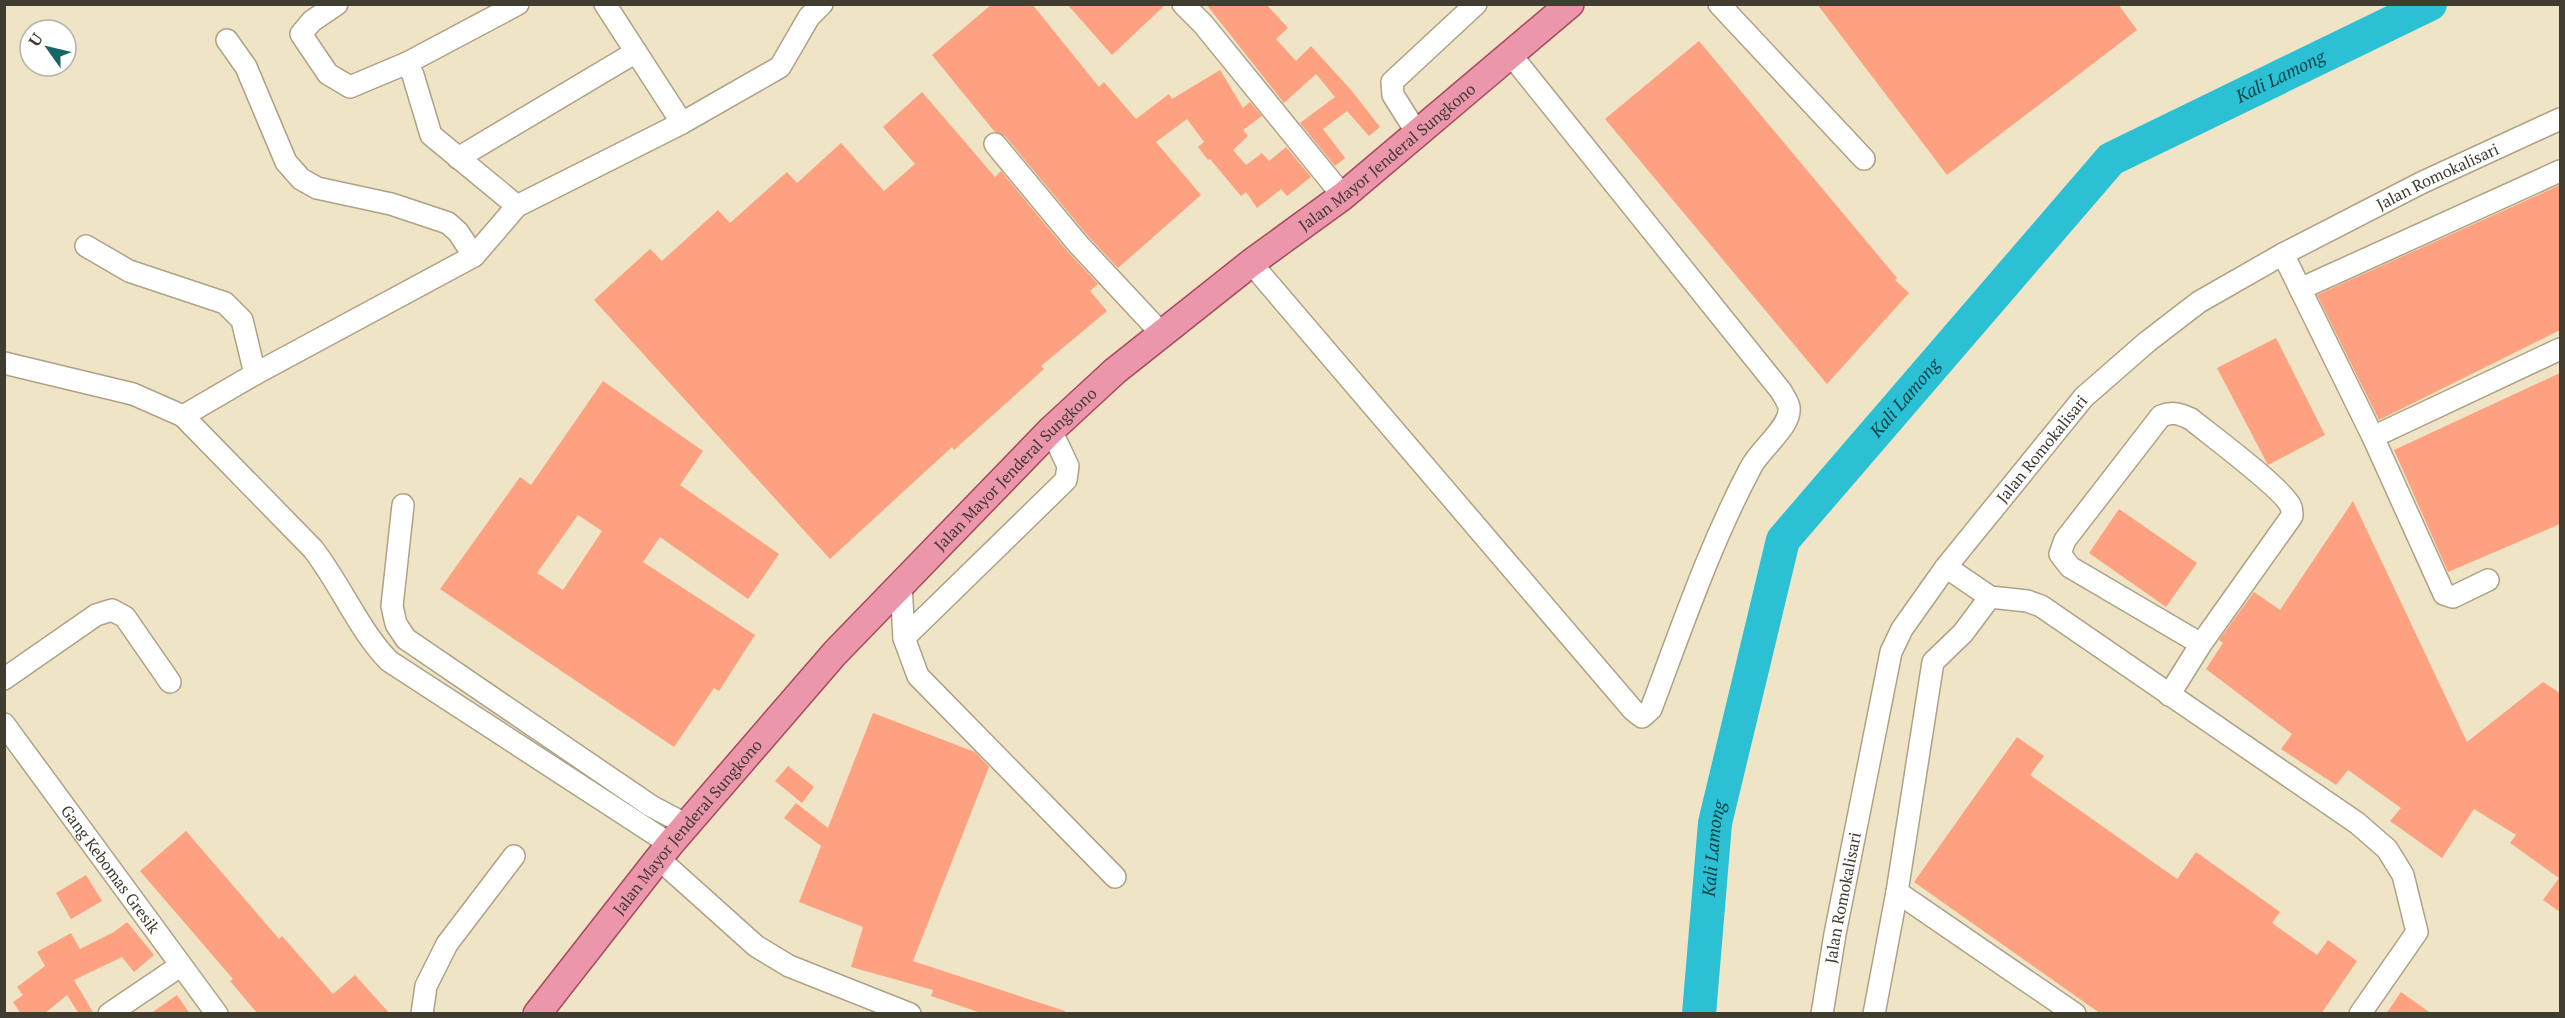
<svg xmlns="http://www.w3.org/2000/svg" width="2565" height="1018" viewBox="0 0 2565 1018" font-family="'PT Serif',serif">
  <style>
    .lines { fill: none; stroke-linecap: round; stroke-linejoin: round }
    .river { stroke: #2bc0d3; stroke-width: 34 }
    .building { fill: #fda180; fill-rule: evenodd }
    .minor-casing { stroke: #aea286; stroke-width: 24 }
    .major-casing { stroke: #a7495d; stroke-width: 30 }
    .minor { stroke: #fff; stroke-width: 21 }
    .major { stroke: #ec96ac; stroke-width: 27 }
    .labels { text-anchor: middle; stroke-width: 5; stroke-linejoin: round; paint-order: stroke }
    .street-label { font-size: 16px; fill: #403c30; stroke: #fff }
    .water-label { font-size: 18px; font-style: italic; fill: #00424a; stroke: #fff }
  </style>
  <rect width="100%" height="100%" fill="#f0e4c6"/>
  <g class="lines">
    <path class="river" id="s1" d="M 1699,1014 L 1715,823 L 1783,540 L 2111,159 L 2430,4"/>
  </g>
  <g class="building">
    <path d="M 992,4 L 1032,4 L 1099,87 L 1104,82 L 1136,119 L 1169,94 L 1172,99 L 1220,70 L 1243,108 L 1250,102 L 1262,116 L 1243,130 L 1248,136 L 1233,150 L 1246,165 L 1262,153 L 1269,161 L 1286,147 L 1311,177 L 1287,196 L 1281,189 L 1257,208 L 1246,192 L 1241,196 L 1210,159 L 1208,160 L 1198,147 L 1204,142 L 1187,119 L 1156,142 L 1201,195 L 1118,268 L 1088,236 L 1005,136 L 994,131 L 932,55 Z"/>
    <path d="M 1067,4 L 1166,4 L 1112,55 Z"/>
    <path d="M 1206,4 L 1266,4 L 1288,28 L 1276,39 L 1296,61 L 1311,46 L 1351,90 L 1380,127 L 1369,136 L 1347,111 L 1323,129 L 1345,158 L 1335,166 L 1300,123 L 1335,97 L 1316,74 L 1284,103 Z"/>
    <path d="M 1817,4 L 2118,4 L 2137,30 L 1947,175 Z"/>
    <path d="M 1699,41 L 1897,278 L 1895,280 L 1909,293 L 1827,384 L 1605,119 Z"/>
    <path d="M 922,92 L 995,177 L 1001,171 L 1068,252 L 1098,284 L 1090,291 L 1107,311 L 1041,366 L 1044,369 L 954,450 L 952,447 L 830,559 L 594,300 L 650,249 L 662,261 L 718,210 L 730,223 L 787,172 L 797,183 L 841,143 L 884,191 L 915,164 L 883,127 Z"/>
    <path d="M 2560,185 L 2560,330 L 2379,420 L 2317,295 Z"/>
    <path d="M 2276,338 L 2325,435 L 2268,465 L 2217,368 Z"/>
    <path d="M 2560,373 L 2560,524 L 2448,572 L 2394,450 Z"/>
    <path d="M 603,381 L 703,451 L 680,485 L 779,554 L 748,599 L 660,537 L 643,562 L 755,635 L 719,691 L 714,688 L 674,747 L 440,589 L 520,477 L 531,485 ZM 578,515 L 602,531 L 563,590 L 537,573 Z"/>
    <path d="M 2353,501 L 2467,742 L 2543,682 L 2560,693 L 2560,912 L 2543,900 L 2559,878 L 2510,843 L 2516,835 L 2474,809 L 2442,858 L 2390,821 L 2401,808 L 2348,770 L 2336,785 L 2281,749 L 2292,734 L 2206,669 L 2223,643 L 2219,640 L 2254,592 L 2280,610 Z"/>
    <path d="M 2119,509 L 2197,563 L 2166,607 L 2089,553 Z"/>
    <path d="M 873,713 L 975,752 L 989,767 L 913,961 L 1065,1011 L 1065,1014 L 984,1014 L 931,996 L 933,990 L 851,967 L 863,927 L 799,902 L 821,846 L 784,818 L 796,803 L 828,828 Z"/>
    <path d="M 2017,737 L 2044,756 L 2030,775 L 2177,879 L 2196,852 L 2280,912 L 2272,923 L 2317,955 L 2328,940 L 2357,961 L 2321,1014 L 2101,1014 L 1914,882 Z"/>
    <path d="M 788,766 L 814,787 L 802,803 L 775,781 Z"/>
    <path d="M 186,831 L 279,939 L 282,936 L 333,994 L 355,975 L 390,1014 L 258,1014 L 230,981 L 233,979 L 140,871 Z"/>
    <path d="M 86,875 L 102,901 L 71,919 L 56,893 Z"/>
    <path d="M 127,922 L 154,955 L 134,972 L 122,957 L 74,980 L 94,1014 L 79,1014 L 67,995 L 44,1014 L 21,1014 L 13,1002 L 23,995 L 17,987 L 45,966 L 37,952 L 71,933 L 80,949 L 114,932 Z"/>
    <path d="M 2401,992 L 2432,1014 L 2386,1014 Z"/>
    <path d="M 177,995 L 190,1014 L 150,1014 Z"/>
  </g>
  <g class="lines">
    <defs>
      <g id="minor">
        <path d="M 337,4 L 312,21 L 301,34 L 328,74 L 350,87 L 407,63 L 413,75 L 431,135 L 517,206"/>
        <path d="M 605,4 L 682,123"/>
        <path d="M 1183,4 L 1203,24 L 1343,196"/>
        <path d="M 1719,4 L 1864,159"/>
        <path d="M 227,40 L 246,67 L 286,162 L 301,179 L 317,188 L 391,204 L 448,223 L 458,232 L 474,256"/>
        <path d="M 407,63 L 518,4"/>
        <path d="M 1417,133 L 1393,95 L 1392,82 L 1476,4"/>
        <path d="M 995,144 L 1078,244 L 1162,334"/>
        <path d="M 458,158 L 636,52"/>
        <path d="M 86,246 L 129,271 L 225,303 L 242,320 L 255,374"/>
        <path d="M 2283,254 L 2373,437 L 2444,594 L 2453,597 L 2488,580"/>
        <path d="M 1251,263 L 1633,710 L 1642,717 L 1651,709 C 1682,627 1710,544 1751,467 C 1760,449 1792,426 1789,407 C 1788,402 1784,396 1781,391 L 1511,55"/>
        <path d="M 2300,289 L 2560,171"/>
        <path d="M 4,363 L 133,394 L 183,416"/>
        <path d="M 2373,437 L 2560,349"/>
        <path d="M 403,505 L 392,606 L 396,624 L 406,639 L 651,806 L 687,825"/>
        <path d="M 1946,567 L 1990,597 L 2027,601 L 2041,606 L 2357,823 L 2387,849 L 2403,875 L 2417,932 L 2360,1014"/>
        <path d="M 901,584 L 904,638 L 918,676 L 1115,877"/>
        <path d="M 1990,597 L 1963,633 L 1933,662 L 1897,892 L 2075,1014"/>
        <path d="M 904,638 L 1066,480 L 1068,466 L 1051,430"/>
        <path d="M 4,679 L 96,615 L 112,610 L 125,617 L 170,682"/>
        <path d="M 2169,695 L 2201,644 L 2292,516 C 2292,514 2292,508 2291,507 C 2285,490 2209,434 2191,419 C 2180,414 2173,411 2161,416 L 2065,540 L 2060,554 L 2070,567 L 2201,644"/>
        <path id="s2" d="M 4,724 L 217,1014"/>
        <path d="M 670,844 L 389,661 C 358,629 341,585 313,549 L 183,416 L 255,374 L 474,256 L 517,206 L 682,123 L 780,67 L 809,17 L 822,4"/>
        <path d="M 659,859 L 756,946 L 789,966 L 910,1014"/>
        <path d="M 109,1014 L 180,966"/>
        <path d="M 422,1014 L 426,986 L 447,944 L 514,856"/>
        <path id="s3" d="M 1822,1014 L 1835,934 L 1891,652 L 1902,629 L 1946,567 L 2084,397 L 2147,342 L 2199,302 L 2283,254 L 2421,183 L 2560,119"/>
        <path d="M 1874,1014 L 1897,892"/>
      </g>
      <g id="major">
        <path id="s4" d="M 537,1014 L 670,844 L 835,653 L 1051,430 L 1115,371 L 1251,263 L 1343,196 L 1570,4"/>
      </g>
    </defs>
    <use href="#minor" class="minor-casing"/>
    <use href="#major" class="major-casing"/>
    <use href="#minor" class="minor"/>
    <use href="#major" class="major"/>
  </g>
  <g class="labels">
    <g class="street-label">
      <text dy="6" stroke="none"><textPath href="#s4" startOffset="1212">Jalan Mayor Jenderal Sungkono</textPath></text>
      <text dy="6" stroke="none"><textPath href="#s3" startOffset="1108">Jalan Romokalisari</textPath></text>
      <text dy="6" stroke="none"><textPath href="#s3" startOffset="622">Jalan Romokalisari</textPath></text>
      <text dy="6" stroke="none"><textPath href="#s4" startOffset="726">Jalan Mayor Jenderal Sungkono</textPath></text>
      <text dy="6" stroke="none"><textPath href="#s4" startOffset="240">Jalan Mayor Jenderal Sungkono</textPath></text>
      <text dy="6" stroke="none"><textPath href="#s2" startOffset="180">Gang Kebomas Gresik</textPath></text>
      <text dy="6" stroke="none"><textPath href="#s3" startOffset="118">Jalan Romokalisari</textPath></text>
    </g>
    <g class="water-label">
      <text dy="6" stroke="none"><textPath href="#s1" startOffset="1174">Kali Lamong</textPath></text>
      <text dy="6" stroke="none"><textPath href="#s1" startOffset="670">Kali Lamong</textPath></text>
      <text dy="6" stroke="none"><textPath href="#s1" startOffset="166">Kali Lamong</textPath></text>
    </g>
  </g>
  <rect width="2565" height="1018" fill="none" stroke="#403c30" stroke-width="12"/>
  <g transform="translate(48 48) rotate(304)"><circle r="28" fill="#ffffff" stroke="#b3b1ac" stroke-width="1.5"/>
  <path d="M0-4.5L10 22L0 15L-10 22Z" fill="#176665"/>
  <text y="-9" font-size="16" font-weight="bold" text-anchor="middle" fill="#403c30">U</text>
  </g>
</svg>
